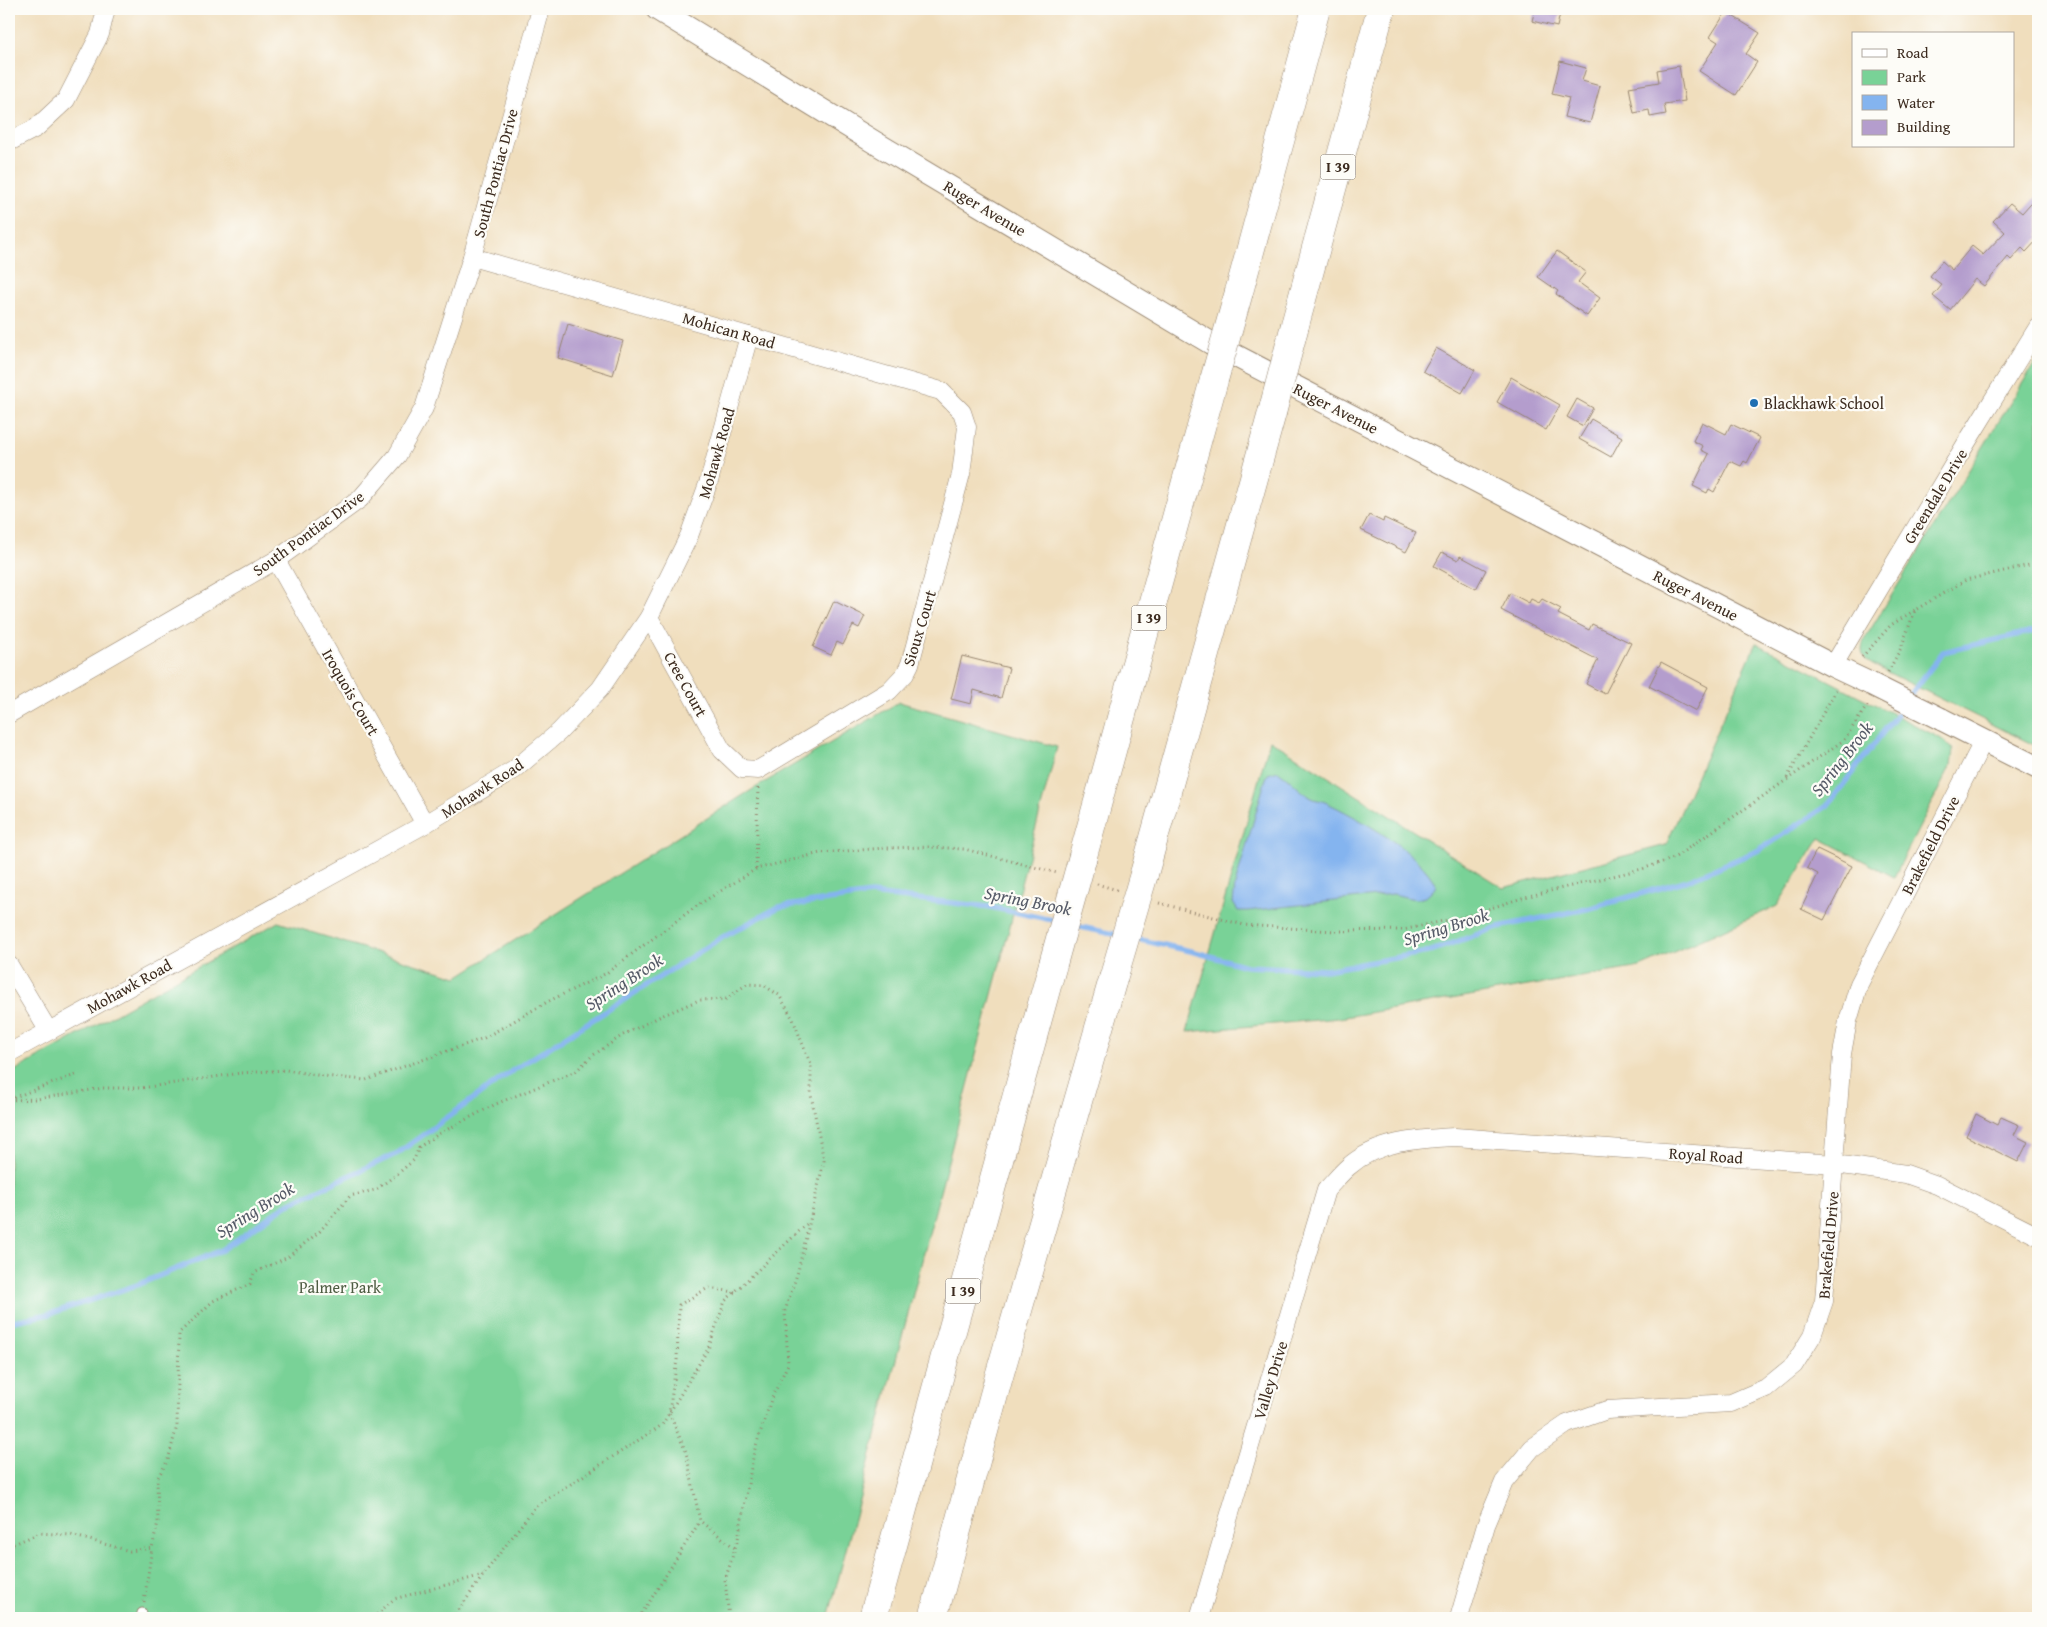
<svg xmlns="http://www.w3.org/2000/svg" width="2047" height="1627" viewBox="0 0 2047 1627" font-family="'Gentium Book Plus',serif">
  <style>
    .green { fill: #79d297; stroke: #5a7e5a }
    .water { fill: #84b4ef; stroke: #606f86 }
    .lines { fill: none; stroke-linecap: round; stroke-linejoin: round }
    .stream { stroke: #84b4ef; stroke-width: 5.5 }
    .building { fill: #b49dcd }
    .service-casing { stroke: #96846e; stroke-width: 11 }
    .minor-casing { stroke: #96846e; stroke-width: 19 }
    .tertiary-casing { stroke: #96846e; stroke-width: 24 }
    .motorway-casing { stroke: #96846e; stroke-width: 29 }
    .path { stroke: #96846e; stroke-width: 3; stroke-dasharray: 1 4; stroke-linecap: butt }
    .service { stroke: #fff; stroke-width: 9 }
    .minor { stroke: #fff; stroke-width: 18 }
    .tertiary { stroke: #fff; stroke-width: 22 }
    .motorway { stroke: #fff; stroke-width: 28 }
    .tertiary-bridge-casing { stroke: #96846e; stroke-width: 24; stroke-linecap: butt }
    .motorway-bridge-casing { stroke: #96846e; stroke-width: 29; stroke-linecap: butt }
    .tertiary-bridge { stroke: #fff; stroke-width: 22 }
    .motorway-bridge { stroke: #fff; stroke-width: 28 }
    .poi-dot { fill: #1f6fb2; stroke: #fdfcf7; stroke-width: 2 }
    .labels { text-anchor: middle; stroke-width: 4.5; stroke-linejoin: round; paint-order: stroke }
    .shield { fill: #fdfcf7; stroke: #75695f; stroke-width: 1 }
    .shield-label { font-size: 15px; font-weight: bold; fill: #3b2a1e }
    .street-label { font-size: 16px; fill: #3b2a1e; stroke: #fdfcf7 }
    .poi-label { font-size: 16px; fill: #3b2a1e; stroke: #fdfcf7; text-anchor: start }
    .park-label { font-size: 16px; fill: #4e5c42; stroke: #fdfcf7 }
    .water-label { font-size: 18px; font-style: italic; fill: #555a67; stroke: #fdfcf7 }
  </style>
  <rect width="100%" height="100%" fill="#fdfcf7"/>
  <filter id="ink" filterUnits="userSpaceOnUse"><feTurbulence type="fractalNoise" baseFrequency=".02" numOctaves="2"/><feDisplacementMap in="SourceGraphic" scale="10" xChannelSelector="R" yChannelSelector="G"/><feConvolveMatrix kernelMatrix="1 2 1 2 8 2 1 2 1" color-interpolation-filters="sRGB"/></filter>
  <filter id="wash" filterUnits="userSpaceOnUse"><feTurbulence type="fractalNoise" baseFrequency=".0096" numOctaves="4" result="noise"/><feDisplacementMap in="SourceGraphic" scale="20" xChannelSelector="R" yChannelSelector="G"/><feGaussianBlur stdDeviation="1.12" result="paint"/><feColorMatrix in="noise" values="0 0 0 0 0 0 0 0 0 0 0 0 0 0 0 0 0 1.4 0 .05"/><feComposite in="paint" operator="in"/></filter>
  <g filter="url(#wash)">
    <rect width="100%" height="100%" fill="#f0debd"/>
    <g class="green">
      <path d="M 2038,358 L 2038,747 L 1873,665 C 1862,659 1860,652 1864,640 Z"/>
      <path d="M 1756,643 L 1940,738 L 1949,745 L 1953,750 L 1951,765 L 1894,877 L 1820,838 L 1777,906 L 1640,967 L 1339,1018 L 1187,1032 L 1270,740 L 1503,888 L 1666,845 Z"/>
      <path d="M 899,702 L 1057,747 L 828,1618 L 9,1618 L 9,1074 L 278,922 L 457,977 L 745,794 Z"/>
    </g>
    <path class="water" d="M 1278,771 C 1289,778 1299,790 1310,797 C 1314,800 1320,800 1325,802 C 1356,816 1423,854 1436,886 C 1424,905 1411,898 1393,894 L 1248,911 L 1238,911 L 1233,903 L 1235,885 L 1265,781 L 1268,774 Z"/>
    <g class="lines">
      <g class="stream">
        <path d="M 1908,698 L 1943,652 L 2038,630"/>
        <path d="M 1071,925 L 1118,935"/>
        <path d="M 1132,938 L 1195,952 L 1246,966 L 1326,970 L 1428,952 L 1498,927 L 1591,908 L 1688,880 L 1757,851 L 1827,806 L 1903,706"/>
        <path d="M 9,1322 L 49,1314 L 137,1285 L 222,1250 L 286,1205 L 398,1153 L 512,1071 L 721,938 L 779,907 L 871,894 L 990,907 L 1057,921"/>
      </g>
    </g>
    <g id="blocks">
      <g class="building">
        <path d="M 1535,9 L 1561,9 L 1557,27 L 1532,21 Z"/>
        <path d="M 1726,12 L 1760,33 L 1746,54 L 1757,62 L 1736,95 L 1699,71 L 1718,42 L 1710,37 Z"/>
        <path d="M 1560,61 L 1586,68 L 1582,81 L 1600,86 L 1590,123 L 1564,117 L 1569,98 L 1552,94 Z"/>
        <path d="M 1679,66 L 1685,101 L 1664,104 L 1666,114 L 1650,117 L 1649,110 L 1634,113 L 1629,87 L 1659,82 L 1657,70 Z"/>
        <path d="M 2038,195 L 2038,239 L 2026,252 L 2022,248 L 2011,260 L 2008,257 L 1984,286 L 1975,279 L 1950,310 L 1933,296 L 1942,285 L 1930,276 L 1942,261 L 1952,270 L 1972,246 L 1983,255 L 2005,232 L 1993,221 L 2010,203 L 2022,213 Z"/>
        <path d="M 1557,251 L 1586,272 L 1578,282 L 1600,298 L 1587,316 L 1556,294 L 1558,291 L 1538,277 Z"/>
        <path d="M 568,324 L 623,341 L 613,375 L 558,358 Z"/>
        <path d="M 1436,348 L 1475,370 L 1462,393 L 1423,371 Z"/>
        <path d="M 1511,377 L 1560,405 L 1546,430 L 1497,402 Z"/>
        <path d="M 1577,399 L 1593,408 L 1583,426 L 1567,417 Z"/>
        <path d="M 1591,419 L 1622,437 L 1611,457 L 1579,439 Z"/>
        <path d="M 1702,422 L 1726,434 L 1731,424 L 1760,438 L 1747,463 L 1744,461 L 1741,466 L 1730,461 L 1714,492 L 1709,489 L 1707,493 L 1693,486 L 1709,454 L 1701,450 L 1703,446 L 1693,441 Z"/>
        <path d="M 1369,515 L 1383,522 L 1384,518 L 1416,533 L 1406,552 L 1361,530 Z"/>
        <path d="M 1442,552 L 1458,560 L 1460,556 L 1486,570 L 1476,589 L 1434,566 Z"/>
        <path d="M 1510,593 L 1529,603 L 1531,599 L 1539,603 L 1542,599 L 1561,609 L 1558,614 L 1589,630 L 1592,624 L 1631,643 L 1605,694 L 1586,684 L 1598,660 L 1501,610 Z"/>
        <path d="M 834,601 L 865,616 L 859,628 L 853,625 L 843,645 L 837,642 L 831,655 L 813,647 Z"/>
        <path d="M 962,656 L 1009,668 L 1001,698 L 974,690 L 971,704 L 951,699 Z"/>
        <path d="M 1661,662 L 1708,687 L 1696,711 L 1649,686 Z"/>
        <path d="M 1817,849 L 1852,866 L 1824,920 L 1801,909 L 1818,874 L 1807,868 Z"/>
        <path d="M 1976,1114 L 1997,1125 L 2001,1117 L 2019,1125 L 2014,1135 L 2028,1142 L 2018,1162 L 1966,1136 Z"/>
      </g>
    </g>
  </g>
  <g filter="url(#ink)">
    <use href="#blocks" fill-opacity="0" stroke="#96846e" stroke-width="1"/>
    <g class="lines">
      <defs>
        <path id="service" d="M 141,1618 L 142,1613"/>
        <g id="minor">
          <path d="M 9,142 L 36,128 L 66,100 L 100,34 L 106,9"/>
          <path d="M 472,257 L 941,391 L 962,412 L 967,427 L 961,474 L 910,664 L 905,674 L 889,691 L 758,770 L 742,769 L 722,750 L 649,617"/>
          <path d="M 276,560 L 425,824"/>
          <path d="M 1833,666 L 1967,442 L 2038,327"/>
          <path d="M 9,714 L 276,560 L 360,499 L 397,456 L 424,408 L 472,257 L 541,9"/>
          <path d="M 9,965 L 48,1030"/>
          <path d="M 9,1053 L 425,824 L 514,770 L 559,732 L 600,689 L 649,617 L 689,536 L 709,481 L 749,336"/>
          <path d="M 1199,1618 L 1326,1190 C 1334,1182 1340,1174 1348,1167 C 1377,1141 1417,1139 1455,1137 L 1835,1164 L 1906,1174 L 1937,1185 L 2038,1236"/>
          <path d="M 1459,1618 L 1486,1525 L 1504,1482 L 1532,1448 L 1567,1424 L 1607,1410 L 1731,1403 L 1766,1388 L 1794,1365 L 1812,1336 L 1824,1301 L 1842,1054 L 1848,1021 L 1859,984 L 1984,740"/>
        </g>
        <g id="tertiary">
          <path d="M 657,9 L 874,142 L 1211,343 L 1833,666 L 1871,684"/>
          <path d="M 1941,719 L 2038,768"/>
        </g>
        <g id="motorway">
          <path d="M 1239,292 L 1316,9"/>
          <path d="M 1295,325 L 1381,9"/>
          <path d="M 1083,856 L 1214,380"/>
          <path d="M 1144,874 L 1272,413"/>
          <path d="M 873,1618 L 1053,964"/>
          <path d="M 933,1618 L 998,1380 L 1113,979"/>
        </g>
      </defs>
      <use href="#service" class="service-casing"/>
      <use href="#minor" class="minor-casing"/>
      <use href="#tertiary" class="tertiary-casing"/>
      <use href="#motorway" class="motorway-casing"/>
      <g class="path">
        <path d="M 1862,657 L 1891,625 L 1915,610"/>
        <path d="M 1888,672 L 1901,648 L 1915,610 L 1966,580 L 2038,563"/>
        <path d="M 1787,778 L 1836,690"/>
        <path d="M 756,869 L 758,787"/>
        <path d="M 1097,884 L 1117,890"/>
        <path d="M 1159,903 L 1244,925 L 1334,931 L 1403,930 L 1466,916 L 1525,897 L 1642,869 L 1674,858 L 1844,740 L 1869,703"/>
        <path d="M 9,1099 L 78,1074"/>
        <path d="M 9,1100 L 37,1099 L 103,1088 L 142,1088 L 241,1073 L 286,1070 L 323,1076 L 366,1080 L 484,1038 L 549,1001 L 605,974 L 698,905 L 756,869 L 820,853 L 885,848 L 930,847 L 964,849 L 1057,873"/>
        <path d="M 735,1292 L 708,1288 L 679,1305 L 677,1360 L 669,1413 L 686,1452 L 700,1521 L 735,1548"/>
        <path d="M 9,1546 L 40,1533 L 71,1535 L 130,1551 L 152,1548 L 158,1522 L 157,1479 L 168,1460 L 177,1426 L 179,1333 L 213,1301 L 250,1284 L 254,1273 L 288,1257 L 320,1231 L 350,1196 L 375,1190 L 396,1175 L 414,1160 L 419,1147 L 440,1133 L 496,1104 L 576,1071 L 592,1056 L 623,1035 L 659,1017 L 699,1000 L 726,999 L 747,984 L 763,985 L 779,995 L 793,1019 L 811,1066 L 811,1095 L 824,1161 L 798,1271 L 785,1311 L 788,1364 L 771,1400 L 754,1452 L 738,1539 L 725,1580 L 729,1618"/>
        <path d="M 144,1602 L 152,1548"/>
        <path d="M 373,1618 L 394,1599 L 483,1575"/>
        <path d="M 453,1618 L 487,1570 L 535,1507 L 662,1425 L 708,1349 L 725,1301 L 809,1222"/>
        <path d="M 639,1618 L 700,1521"/>
      </g>
      <use href="#service" class="service"/>
      <use href="#minor" class="minor"/>
      <use href="#tertiary" class="tertiary"/>
      <use href="#motorway" class="motorway"/>
      <defs>
        <path id="tertiary-bridge" d="M 1871,684 L 1941,719"/>
        <g id="motorway-bridge">
          <path d="M 1214,380 L 1239,292"/>
          <path d="M 1272,413 L 1295,325"/>
          <path d="M 1053,964 L 1083,856"/>
          <path d="M 1113,979 L 1144,874"/>
        </g>
      </defs>
      <use href="#tertiary-bridge" class="tertiary-bridge-casing"/>
      <use href="#motorway-bridge" class="motorway-bridge-casing"/>
      <use href="#tertiary-bridge" class="tertiary-bridge"/>
      <use href="#motorway-bridge" class="motorway-bridge"/>
    </g>
  </g>
  <circle class="poi-dot" cx="1754" cy="403" r="5"/>
  <g class="labels">
    <g class="shield">
      <rect x="1320.5" y="154.5" width="35" height="25" rx="4"/>
      <rect x="1131.5" y="605.5" width="35" height="25" rx="4"/>
      <rect x="945.5" y="1278.5" width="35" height="25" rx="4"/>
    </g>
    <g class="shield-label">
      <text x="1338" y="172">I 39</text>
      <text x="1149" y="623">I 39</text>
      <text x="963" y="1296">I 39</text>
    </g>
    <g class="street-label">
      <text transform="translate(495 173) rotate(-75)" y="6">South Pontiac Drive</text>
      <text transform="translate(985 208) rotate(31)" y="6">Ruger Avenue</text>
      <text transform="translate(729 330) rotate(16)" y="6">Mohican Road</text>
      <text transform="translate(1336 408) rotate(27)" y="6">Ruger Avenue</text>
      <text transform="translate(716 453) rotate(-74)" y="6">Mohawk Road</text>
      <text transform="translate(1935 496) rotate(-59)" y="6">Greendale Drive</text>
      <text transform="translate(308 533) rotate(-36)" y="6">South Pontiac Drive</text>
      <text transform="translate(1696 595) rotate(27)" y="6">Ruger Avenue</text>
      <text transform="translate(919 628) rotate(-73)" y="6">Sioux Court</text>
      <text transform="translate(686 684) rotate(61)" y="6">Cree Court</text>
      <text transform="translate(351 692) rotate(60)" y="6">Iroquois Court</text>
      <text transform="translate(482 788) rotate(-33)" y="6">Mohawk Road</text>
      <text transform="translate(1930 845) rotate(-63)" y="6">Brakefield Drive</text>
      <text transform="translate(129 986) rotate(-29)" y="6">Mohawk Road</text>
      <text transform="translate(1706 1155) rotate(4)" y="6">Royal Road</text>
      <text transform="translate(1828 1245) rotate(-85)" y="6">Brakefield Drive</text>
      <text transform="translate(1270 1380) rotate(-73)" y="6">Valley Drive</text>
    </g>
    <g class="poi-label">
      <text x="1764" y="409">Blackhawk School</text>
    </g>
    <g class="park-label">
      <text x="340" y="1293">Palmer Park</text>
    </g>
    <g class="water-label">
      <text transform="translate(1842 759) rotate(-52)" y="6">Spring Brook</text>
      <text transform="translate(1028 901) rotate(11)" y="6">Spring Brook</text>
      <text transform="translate(1446 927) rotate(-17)" y="6">Spring Brook</text>
      <text transform="translate(624 982) rotate(-33)" y="6">Spring Brook</text>
      <text transform="translate(255 1210) rotate(-32)" y="6">Spring Brook</text>
    </g>
  </g>
  <rect width="2047" height="1627" fill="none" stroke="#fdfcf7" stroke-width="30"/>
  <rect x="1852" y="32" width="162" height="115" fill="#fdfcf7" stroke="#afa8a0"/>
  <rect x="1862" y="49" width="25" height="8" fill="#ffffff" stroke="#afa8a0"/>
  <text x="1897" y="58" font-size="15" fill="#3b2a1e">Road</text>
  <rect x="1862" y="70" width="25" height="15" fill="#79d297" stroke="#afa8a0"/>
  <text x="1897" y="82" font-size="15" fill="#3b2a1e">Park</text>
  <rect x="1862" y="95" width="25" height="15" fill="#84b4ef" stroke="#afa8a0"/>
  <text x="1897" y="108" font-size="15" fill="#3b2a1e">Water</text>
  <rect x="1862" y="120" width="25" height="15" fill="#b49dcd" stroke="#afa8a0"/>
  <text x="1897" y="132" font-size="15" fill="#3b2a1e">Building</text>
</svg>
